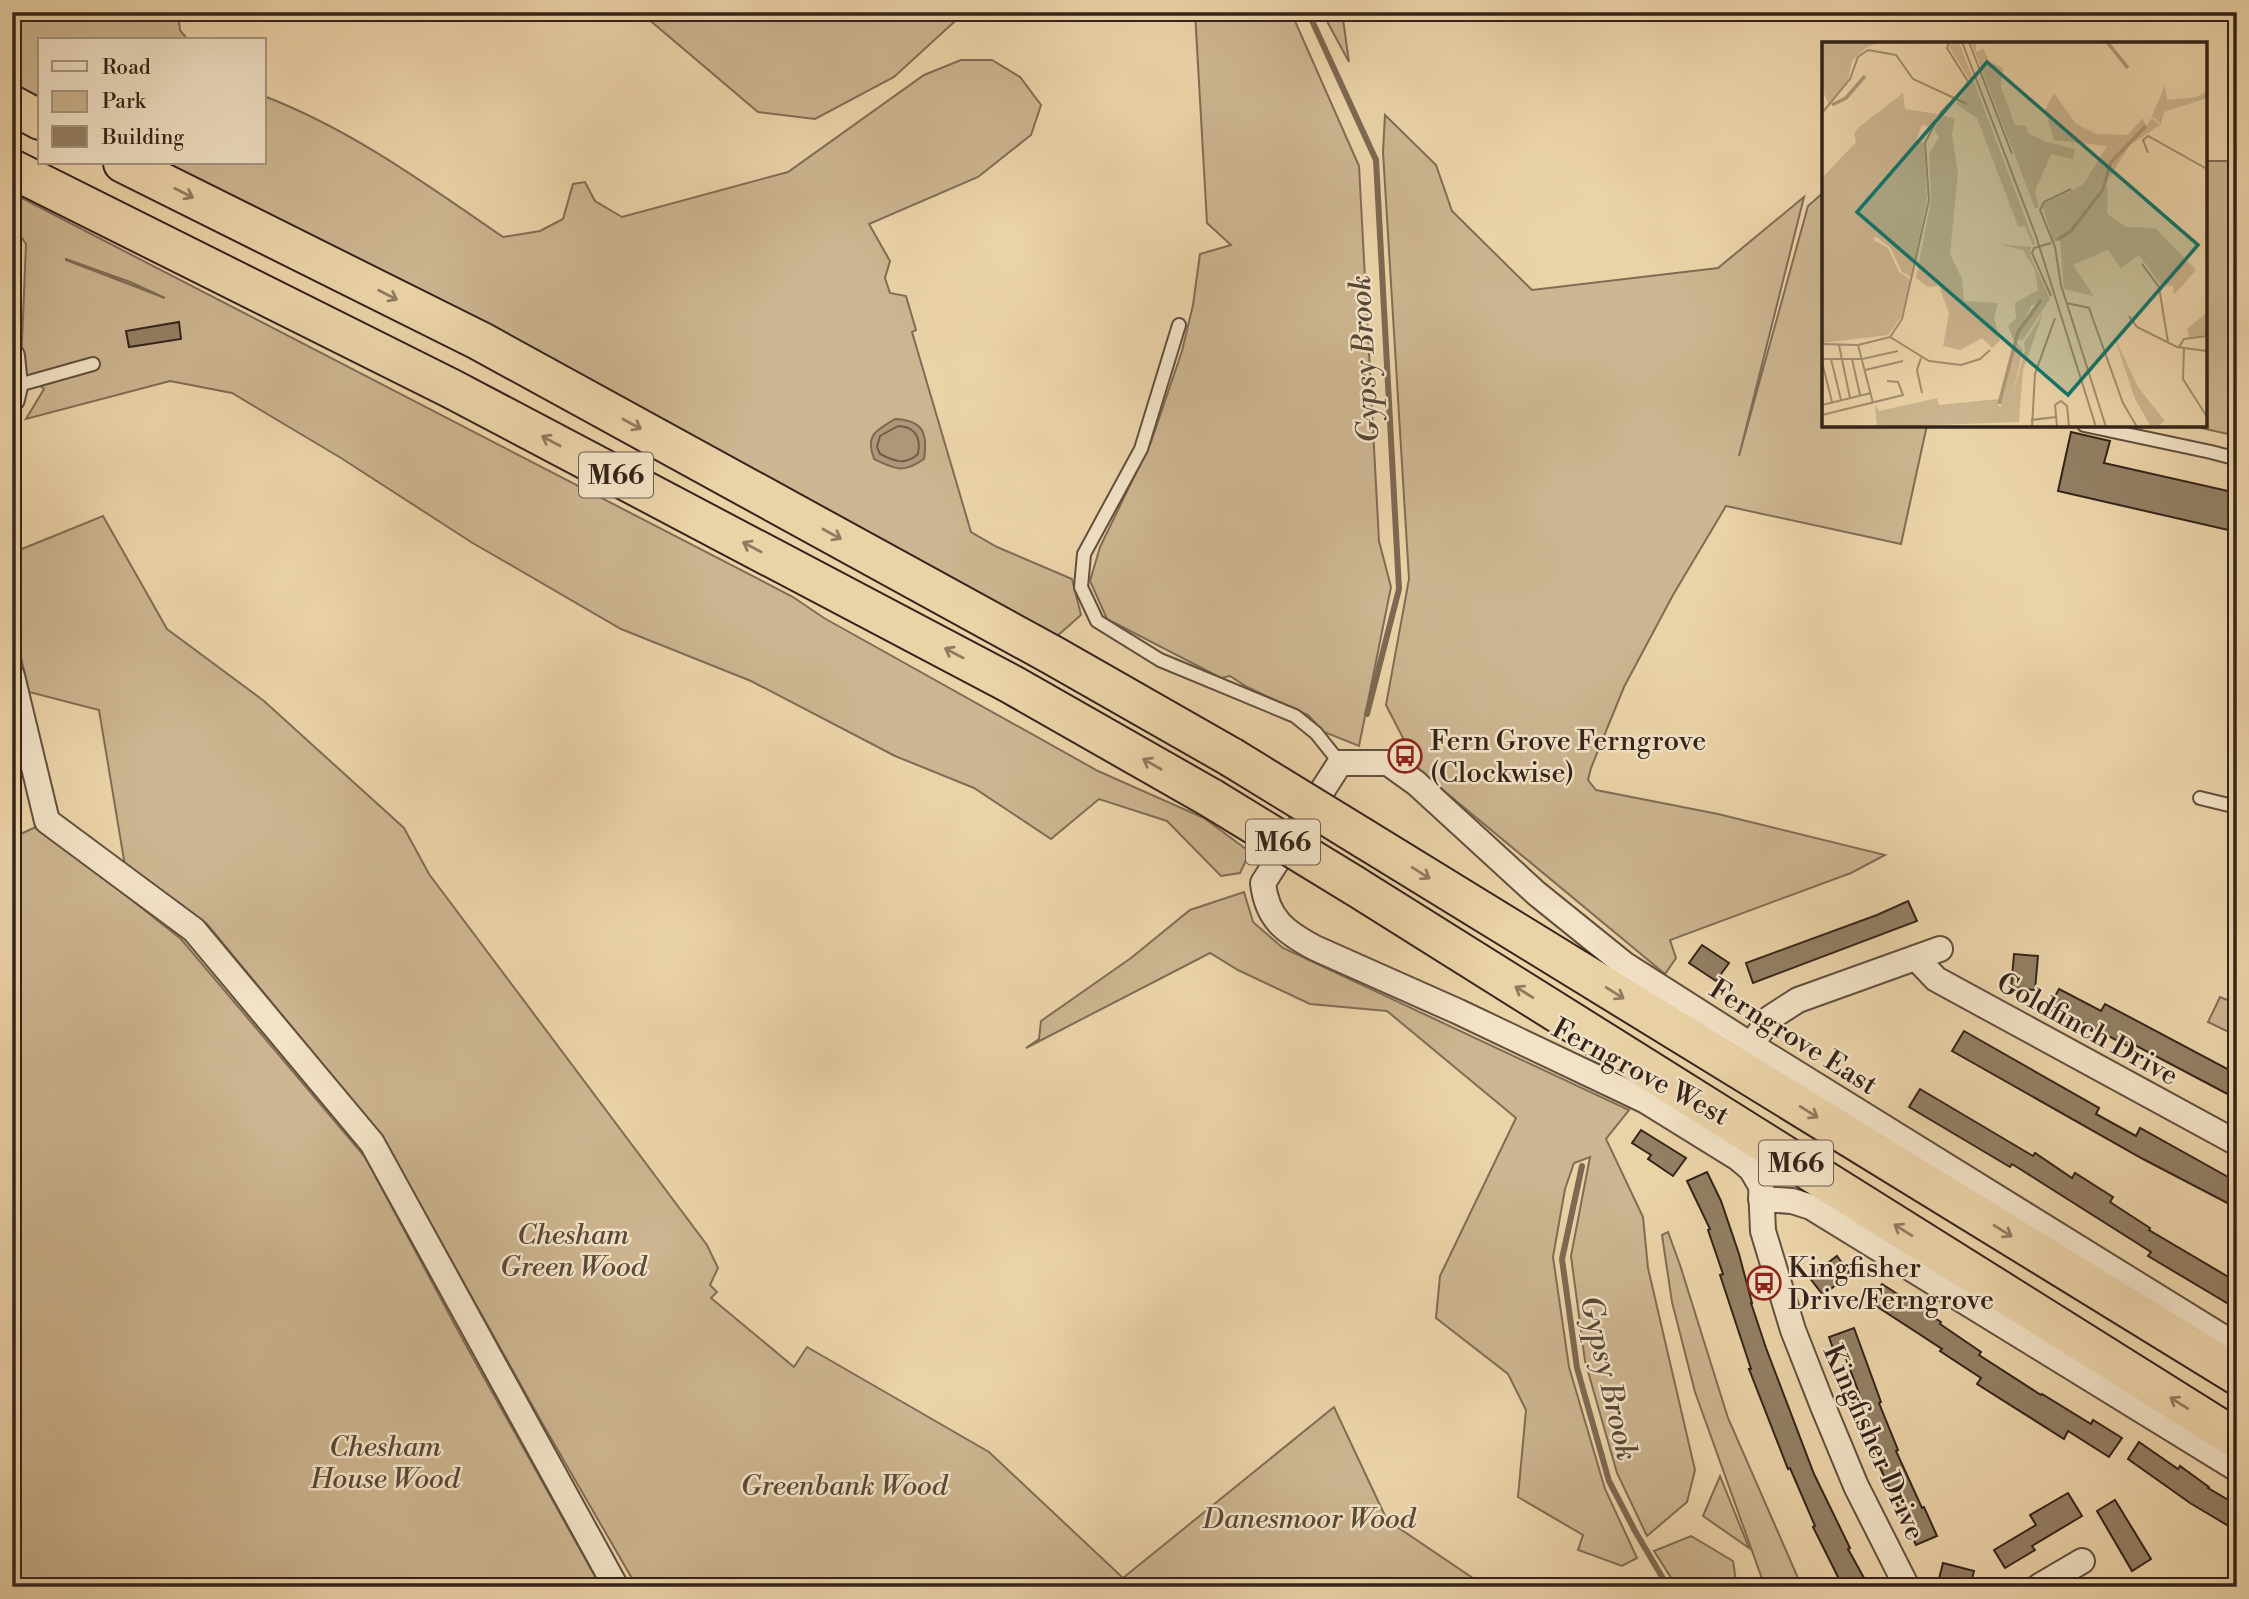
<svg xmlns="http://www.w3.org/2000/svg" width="2249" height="1599" viewBox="0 0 2249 1599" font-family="'Libre Bodoni',serif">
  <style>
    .green { fill: #ccb590; stroke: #806c55; stroke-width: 2; fill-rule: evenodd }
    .water { fill: #ad9778; stroke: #7d6952; stroke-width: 2 }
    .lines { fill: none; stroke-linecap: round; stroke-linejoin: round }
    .shore { stroke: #705d49; stroke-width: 2 }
    .stream { stroke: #7d6952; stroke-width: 6 }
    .building { fill: #937f64; stroke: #34231a; stroke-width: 2 }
    .lane-casing { stroke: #624f3e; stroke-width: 16 }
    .street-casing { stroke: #624f3e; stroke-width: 28 }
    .highway-casing { stroke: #34231a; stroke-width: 42 }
    .lane { stroke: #f2e2c6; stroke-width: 12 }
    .street { stroke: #f2e2c6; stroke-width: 24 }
    .highway { stroke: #ebd3a8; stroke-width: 38 }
    .highway-bridge-casing { stroke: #34231a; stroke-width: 42; stroke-linecap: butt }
    .highway-bridge { stroke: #ebd3a8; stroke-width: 38 }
    .oneway { stroke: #907b61 }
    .labels { text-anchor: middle; stroke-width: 5; stroke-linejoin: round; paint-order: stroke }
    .shield { fill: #f2e2c6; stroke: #6d5c4e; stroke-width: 2 }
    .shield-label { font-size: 26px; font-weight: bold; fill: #34231a }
    .poi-label { font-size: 28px; fill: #34231a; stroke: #f2e2c6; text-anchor: start }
    .street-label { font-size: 28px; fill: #34231a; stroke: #f2e2c6 }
    .park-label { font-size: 28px; font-style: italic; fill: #5a4838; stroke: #f2e2c6 }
    .water-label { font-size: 30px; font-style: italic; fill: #584636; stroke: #f2e2c6 }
    .inset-river { fill: none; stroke: #ad9778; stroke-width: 3.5 }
    .inset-road { fill: none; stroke: #a28d6f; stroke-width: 2 }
    .view { fill: #0f766e; fill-opacity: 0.15; stroke: #0f766e; stroke-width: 3.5 }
    .inset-edge { fill: none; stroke: #34231a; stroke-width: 3.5 }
  </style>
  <rect width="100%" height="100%" fill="#ebd3a8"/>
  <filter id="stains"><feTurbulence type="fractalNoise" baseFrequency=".00286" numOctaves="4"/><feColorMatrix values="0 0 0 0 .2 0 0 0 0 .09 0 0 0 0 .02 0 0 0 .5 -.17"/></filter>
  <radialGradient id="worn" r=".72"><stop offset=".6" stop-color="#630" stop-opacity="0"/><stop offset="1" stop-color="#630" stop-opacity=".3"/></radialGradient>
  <g class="green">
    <path d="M 12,12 L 178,12 L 180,30 L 188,40 L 40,40 L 40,102 L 12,87 Z"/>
    <path d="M 640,12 L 965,12 L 894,77 L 815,119 L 758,112 Z"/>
    <path d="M 1195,12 L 1291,12 L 1359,166 L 1379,541 L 1391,587 L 1359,746 L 1324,732 L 1308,715 L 1247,687 L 1230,676 L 1221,678 L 1107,619 L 1090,581 L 1100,547 L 1151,442 L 1182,351 L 1193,305 L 1200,254 L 1231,245 L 1207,223 Z"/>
    <path d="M 1322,12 L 1342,12 L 1349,62 Z"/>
    <path d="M 961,60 L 992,60 L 1020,77 L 1041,105 L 1031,135 L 978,177 L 869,224 L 890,261 L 885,278 L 890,293 L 906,296 L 916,330 L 912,332 L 971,532 L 997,547 L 1072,579 L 1081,615 L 1056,637 L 154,163 L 264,163 L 264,96 C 352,130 426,184 503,237 L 540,231 L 563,219 L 573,184 L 585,182 L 595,201 L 622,217 L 788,172 L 924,75 Z"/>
    <path d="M 1385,115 L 1436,165 L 1452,211 L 1532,290 L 1718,268 L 1804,197 L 1739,456 L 1808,206 L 1824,192 L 1824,425 L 1927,425 L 1901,544 L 1726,506 L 1673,595 L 1624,687 L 1591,768 L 1588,780 L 1596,790 L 1718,814 L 1885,855 L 1851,873 L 1670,940 L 1676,958 L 1665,974 L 1420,771 L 1386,705 L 1409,579 L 1383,152 Z"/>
    <path d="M 2205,161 L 2237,161 L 2237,431 L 2232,435 L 2188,425 L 2205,425 Z"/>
    <path d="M 12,193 L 793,597 L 824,618 L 1098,771 L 1204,818 L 1250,852 L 1240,873 L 1221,876 L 1167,821 L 1099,799 L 1051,839 L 974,788 L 895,756 L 751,681 L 621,629 L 471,542 L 341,458 L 232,393 L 170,381 L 26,419 L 44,389 L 27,375 L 21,367 L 26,244 L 12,224 ZM 66,259 L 130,282 L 165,298 L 66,260 Z"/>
    <path d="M 103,516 L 167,629 L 264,701 L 404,828 L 429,874 L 707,1245 L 718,1268 L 710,1285 L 717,1292 L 711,1298 L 794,1367 L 807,1347 L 989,1452 L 1123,1578 L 1334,1407 L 1387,1520 L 1486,1587 L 637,1587 L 541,1421 L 382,1136 L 207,924 L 125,866 L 99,710 L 29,692 L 12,618 L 12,553 Z"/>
    <path d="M 38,826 L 181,939 L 365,1157 L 463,1340 L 601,1587 L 12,1587 L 12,838 Z"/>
    <path d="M 1244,892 L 1253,922 L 1283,948 L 1629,1110 L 1606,1139 L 1643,1217 L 1648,1268 L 1695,1470 L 1687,1502 L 1647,1536 L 1617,1473 L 1585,1361 L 1571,1256 L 1590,1157 L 1574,1163 L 1565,1189 L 1553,1257 L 1569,1367 L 1605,1489 L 1637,1558 L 1622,1566 L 1578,1550 L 1583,1535 L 1518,1497 L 1526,1410 L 1508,1374 L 1436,1318 L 1440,1276 L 1516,1118 L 1387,1011 L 1310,1004 L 1238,970 L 1210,953 L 1026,1048 L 1039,1039 L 1041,1021 L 1131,958 L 1190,910 Z"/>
    <path d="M 2220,997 L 2237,1004 L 2237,1036 L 2208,1022 Z"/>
    <path d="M 1668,1232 L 1680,1265 L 1728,1418 L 1802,1587 L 1765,1587 L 1695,1392 L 1672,1302 L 1662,1235 Z"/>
    <path d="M 1720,1476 L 1749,1548 L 1703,1516 Z"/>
    <path d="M 1691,1536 L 1733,1561 L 1737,1587 L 1677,1587 L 1654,1551 Z"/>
  </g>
  <path class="water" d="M 895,419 C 923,420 928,433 924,459 C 903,474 895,469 874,459 C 865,434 876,431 895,419 Z"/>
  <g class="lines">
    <path class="shore" d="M 898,426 C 916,427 921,438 918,454 C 905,466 894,461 880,454 L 877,447 L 880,436 Z"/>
    <g class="stream">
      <path d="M 1308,12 L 1376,160 L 1399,589 L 1367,714"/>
      <path d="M 1582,1166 L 1562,1259 L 1577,1368 L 1609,1481 L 1635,1531 L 1668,1587"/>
    </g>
  </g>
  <g class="building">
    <path d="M 179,322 L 181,339 L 129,347 L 126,331 Z"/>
    <path d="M 2071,432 L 2110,441 L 2104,463 L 2237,493 L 2237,532 L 2058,491 Z"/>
    <path d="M 1908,901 L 1917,921 L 1753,983 L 1746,963 L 1877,915 Z"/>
    <path d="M 1702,945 L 1729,963 L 1716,981 L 1689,963 Z"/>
    <path d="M 2014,954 L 2038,956 L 2035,990 L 2011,988 Z"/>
    <path d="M 2059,989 L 2101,1011 L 2105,1004 L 2237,1074 L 2237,1099 L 2133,1044 L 2131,1048 L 2080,1021 L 2078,1025 L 2048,1009 Z"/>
    <path d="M 1964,1031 L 2099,1108 L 2096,1114 L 2136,1136 L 2140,1128 L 2237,1182 L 2237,1208 L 2143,1159 L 1952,1051 Z"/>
    <path d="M 1920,1089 L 2033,1156 L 2035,1153 L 2072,1178 L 2075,1173 L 2113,1197 L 2110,1202 L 2150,1228 L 2149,1230 L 2237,1282 L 2237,1309 L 2148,1256 L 2151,1252 L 2012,1164 L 2010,1167 L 1909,1107 Z"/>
    <path d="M 1641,1130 L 1686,1158 L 1673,1176 L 1648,1159 L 1651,1155 L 1632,1143 Z"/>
    <path d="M 1707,1172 L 1721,1201 L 1739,1254 L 1752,1303 L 1751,1303 L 1766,1348 L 1814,1474 L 1850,1548 L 1848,1549 L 1869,1587 L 1843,1587 L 1813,1527 L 1815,1526 L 1790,1468 L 1788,1469 L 1749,1369 L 1751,1369 L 1720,1275 L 1723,1274 L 1708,1230 L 1710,1229 L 1687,1181 Z"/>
    <path d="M 1837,1256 L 1850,1274 L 1839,1282 L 1836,1280 L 1837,1284 L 1823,1295 L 1809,1277 Z"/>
    <path d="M 1882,1284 L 1941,1322 L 1940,1324 L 1981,1352 L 1979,1355 L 2041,1395 L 2042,1394 L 2091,1424 L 2093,1420 L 2122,1438 L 2109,1457 L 2068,1431 L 2064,1439 L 1977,1384 L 1981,1378 L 1940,1351 L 1942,1349 L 1870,1302 Z"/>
    <path d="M 1854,1328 L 1881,1402 L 1879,1403 L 1898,1450 L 1896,1451 L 1922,1508 L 1924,1507 L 1937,1536 L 1916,1545 L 1877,1461 L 1850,1396 L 1859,1393 L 1843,1351 L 1835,1354 L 1829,1337 Z"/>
    <path d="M 2139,1442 L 2178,1469 L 2180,1466 L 2209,1487 L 2208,1488 L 2237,1505 L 2237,1531 L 2190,1503 L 2128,1459 Z"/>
    <path d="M 2068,1493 L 2082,1516 L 2032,1546 L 2035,1550 L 2005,1568 L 1994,1550 L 2036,1525 L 2030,1515 Z"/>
    <path d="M 2115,1500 L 2151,1559 L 2132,1571 L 2097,1511 Z"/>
    <path d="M 1943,1563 L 1974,1571 L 1970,1587 L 1937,1587 Z"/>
  </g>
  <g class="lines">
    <defs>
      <g id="lane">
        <path d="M 1179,325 L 1141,449 L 1084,554 L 1081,587 L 1097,621 L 1160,660 L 1295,716 L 1316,733 L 1340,763"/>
        <path d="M 15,386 L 93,364"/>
        <path d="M 2084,425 L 2211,452 L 2230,457 L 2237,462"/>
        <path d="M 2200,798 L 2237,807"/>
      </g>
      <g id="street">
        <path d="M 12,356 L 15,386 L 12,399"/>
        <path d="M 12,676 L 47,821 L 194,930 L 372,1143 L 616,1587"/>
        <path d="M 1916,958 L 1936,979 L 2237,1143"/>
        <path d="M 1751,1045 L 1770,1018 L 1798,1000 L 1940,949"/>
        <path d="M 1761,1199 L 1792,1201 L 1811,1207 L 2237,1469"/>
        <path d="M 1907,1587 L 1856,1486 L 1822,1404 L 1793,1330 L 1763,1231 L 1761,1186 L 1751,1169 L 1738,1158 L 1646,1101 L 1459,1012 L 1315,948 C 1285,932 1267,919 1263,883 L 1340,763 L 1388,763 L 1416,783 L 1536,893 L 1624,964 L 1751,1045 L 2237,1346"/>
        <path d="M 2038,1587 L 2082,1561"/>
      </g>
      <g id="highway">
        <path d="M 12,105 L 40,120"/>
        <path d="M 123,163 L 480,341 L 1054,656 L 1231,757"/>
        <path d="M 12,169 L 452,389 L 1011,684 L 1211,798"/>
        <path d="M 1363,838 L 2237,1375"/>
        <path d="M 1355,886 L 2237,1439"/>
      </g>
    </defs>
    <use href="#lane" class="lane-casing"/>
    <use href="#street" class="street-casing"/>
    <use href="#highway" class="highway-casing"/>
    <use href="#lane" class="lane"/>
    <use href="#street" class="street"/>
    <use href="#highway" class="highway"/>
    <defs>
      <g id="highway-bridge">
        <path d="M 1231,757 L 1363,838"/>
        <path d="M 1211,798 L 1355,886"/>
      </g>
    </defs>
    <use href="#highway-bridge" class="highway-bridge-casing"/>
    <use href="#highway-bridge" class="highway-bridge"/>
  </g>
  <defs><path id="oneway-shaft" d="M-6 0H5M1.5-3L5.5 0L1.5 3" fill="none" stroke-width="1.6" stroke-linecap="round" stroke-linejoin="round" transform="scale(1.75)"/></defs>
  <g class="oneway">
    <use href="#oneway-shaft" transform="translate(184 193) rotate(27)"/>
    <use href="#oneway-shaft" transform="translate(388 295) rotate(27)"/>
    <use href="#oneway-shaft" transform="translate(632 424) rotate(29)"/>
    <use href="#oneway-shaft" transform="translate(551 441) rotate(-152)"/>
    <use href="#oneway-shaft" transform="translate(832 534) rotate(29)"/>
    <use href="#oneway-shaft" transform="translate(752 547) rotate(-152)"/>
    <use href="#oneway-shaft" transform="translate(954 653) rotate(-152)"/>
    <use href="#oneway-shaft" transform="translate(1152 764) rotate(-150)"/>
    <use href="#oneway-shaft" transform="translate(1421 873) rotate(32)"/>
    <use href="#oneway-shaft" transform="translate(1524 992) rotate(-148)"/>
    <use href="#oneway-shaft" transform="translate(1615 993) rotate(32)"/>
    <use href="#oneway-shaft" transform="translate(1809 1112) rotate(32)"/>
    <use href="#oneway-shaft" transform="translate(1903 1230) rotate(-148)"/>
    <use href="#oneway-shaft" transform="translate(2003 1231) rotate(32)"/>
    <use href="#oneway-shaft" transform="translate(2179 1403) rotate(-148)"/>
  </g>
  <defs>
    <symbol id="bus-ring" viewBox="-11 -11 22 22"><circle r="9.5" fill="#f2e2c6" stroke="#8f2418" stroke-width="1.5"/><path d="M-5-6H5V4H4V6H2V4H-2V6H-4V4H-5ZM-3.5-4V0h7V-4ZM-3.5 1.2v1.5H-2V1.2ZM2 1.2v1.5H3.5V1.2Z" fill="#8f2418"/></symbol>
  </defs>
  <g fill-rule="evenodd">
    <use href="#bus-ring" x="1386" y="737" width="38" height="38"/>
    <use href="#bus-ring" x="1745" y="1264" width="38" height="38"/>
  </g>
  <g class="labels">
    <g class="shield">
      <rect x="579" y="452.5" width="74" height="45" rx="5"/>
      <rect x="1246" y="819.5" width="74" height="45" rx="5"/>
      <rect x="1759" y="1140.5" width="74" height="45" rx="5"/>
    </g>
    <g class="shield-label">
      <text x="616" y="484">M66</text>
      <text x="1283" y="851">M66</text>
      <text x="1796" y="1172">M66</text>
    </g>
    <g class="poi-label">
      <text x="1430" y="750">Fern Grove Ferngrove<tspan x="1430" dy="32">(Clockwise)</tspan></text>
      <text x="1788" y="1277">Kingfisher<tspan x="1788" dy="32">Drive/Ferngrove</tspan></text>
    </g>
    <g class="street-label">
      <text transform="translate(2088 1028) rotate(29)" y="10">Goldfinch Drive</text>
      <text transform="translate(1794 1036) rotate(32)" y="10">Ferngrove East</text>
      <text transform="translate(1641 1071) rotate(28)" y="10">Ferngrove West</text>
      <text transform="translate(1875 1442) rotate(66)" y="10">Kingfisher Drive</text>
    </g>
    <g class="park-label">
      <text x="573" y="1244">Chesham<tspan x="573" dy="32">Green Wood</tspan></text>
      <text x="385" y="1456">Chesham<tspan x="385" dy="32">House Wood</tspan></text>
      <text x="844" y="1495">Greenbank Wood</text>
      <text x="1309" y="1528">Danesmoor Wood</text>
    </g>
    <g class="water-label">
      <text transform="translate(1364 359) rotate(-93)" y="10">Gypsy Brook</text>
      <text transform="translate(1609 1378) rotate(77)" y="10">Gypsy Brook</text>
    </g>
  </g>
  <g transform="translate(1822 42)">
    <rect width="385" height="385" fill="#ebd3a8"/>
    <path d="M 0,0 L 61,0 L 45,5 L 30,19 L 26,37 L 7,63 L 0,47 ZM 137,0 L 213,202 L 211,203 L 203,185 L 196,184 L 155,76 L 134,62 L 149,40 L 126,3 ZM 149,0 L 154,0 L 154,10 L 161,6 L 167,19 L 181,26 L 179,45 L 193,83 L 204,84 L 206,91 L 225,100 L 253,107 L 251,117 L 229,112 L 213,149 L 217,166 L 213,166 ZM 343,43 L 345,58 L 375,55 L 385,49 L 385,56 L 342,70 L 339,82 L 330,74 ZM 81,51 L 83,67 L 116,72 L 109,85 L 100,83 L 94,98 L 102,101 L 105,158 L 89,235 L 80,230 L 68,205 L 53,194 L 51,198 L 66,206 L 77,230 L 89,238 L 79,275 L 66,293 L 0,301 L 0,136 L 34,100 L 32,92 L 37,85 ZM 232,51 L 254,82 L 275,92 L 306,93 L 321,76 L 324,84 L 330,76 L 338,83 L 308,103 L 287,136 L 290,121 L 323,85 L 288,118 L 279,146 L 248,188 L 232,201 L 220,163 L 261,143 L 285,104 L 232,98 L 223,68 ZM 120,73 L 133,77 L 130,93 L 136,131 L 128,212 L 140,237 L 142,259 L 176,261 L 172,276 L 178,299 L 170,306 L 160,296 L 138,308 L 121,304 L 127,271 L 117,244 L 106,245 L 94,236 L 109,158 L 107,112 L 117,95 L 112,87 ZM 286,144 L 285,172 L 304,185 L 333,186 L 374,228 L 352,253 L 351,244 L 339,243 L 317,213 L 299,226 L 286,208 L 251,223 L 272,254 L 242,247 L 238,199 ZM 176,202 L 209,205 L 208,213 L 228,257 L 201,298 L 195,298 L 197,290 L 220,258 L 209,264 L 192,299 L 186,284 L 194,276 L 193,261 L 216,248 L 213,228 L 201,208 ZM 385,270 L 385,293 L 367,295 L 365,287 ZM 221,271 L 201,328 L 197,380 L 55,385 L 53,363 L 57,369 L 115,356 L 117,363 L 176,357 L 176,363 L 179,365 L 179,347 L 194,300 L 201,308 L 190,355 L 203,308 L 202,301 ZM 292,294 L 316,345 L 343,379 L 335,385 L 329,385 L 313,357 Z" fill="#ccb590"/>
    <path class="inset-river" d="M 285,0 L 306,26M 10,63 L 24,56 L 43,34M 235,198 L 249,189 L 281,147 L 289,120 L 324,84M 177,362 L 196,290 L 219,258"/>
    <path class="inset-road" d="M 140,0 L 214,194 L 274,385M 147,0 L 190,112M 0,71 L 28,37 L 36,15 L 46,8 L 74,13 L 91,37 L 145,62M 326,111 L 321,98 L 326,94 L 385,127M 249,147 L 222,160 L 218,168 L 233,205 L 239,243 L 284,385M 320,222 L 337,245 L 346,300M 229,254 L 210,211 L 212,206 L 229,201M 244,261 L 268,266M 267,266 L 301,361 L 315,385M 307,274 L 315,285 L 355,305 L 385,309M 68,295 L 80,277 L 107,158 L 103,101 L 119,70 L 147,41 L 125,6 L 127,0M 0,302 L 36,303 L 68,295 L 107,319 L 139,323 L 158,317 L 168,308M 17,303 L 28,356M 36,303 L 51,361M 357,305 L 362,297 L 385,294M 362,306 L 361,337 L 385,375M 99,316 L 95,328 L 100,351M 0,317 L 40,317 L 76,309M 9,317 L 19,358M 30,317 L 38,353M 0,320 L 10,360M 43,328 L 81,319M 0,363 L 49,351M 0,373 L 81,353 L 76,340 L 65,339M 209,378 L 234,375M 210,385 L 213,332 L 233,276M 235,385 L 233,363 L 239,359 L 245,364 L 247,385"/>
    <path class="view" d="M 165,20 L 376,203 L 246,353 L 35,170 Z"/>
    <rect width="385" height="385" class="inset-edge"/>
  </g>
  <rect width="2249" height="1599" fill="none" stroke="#ebd3a8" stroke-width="42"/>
  <rect x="14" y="14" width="2221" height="1571" fill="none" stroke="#34231a" stroke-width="3.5"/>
  <rect x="21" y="21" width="2207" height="1557" fill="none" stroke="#34231a" stroke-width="2"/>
  <rect x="38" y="38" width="228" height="126" fill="#f2e2c6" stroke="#a69681" stroke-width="2"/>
  <rect x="52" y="61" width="35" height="10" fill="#f2e2c6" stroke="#a69681" stroke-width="2"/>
  <text x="102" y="74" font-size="21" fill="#34231a">Road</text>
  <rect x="52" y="91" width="35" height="21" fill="#ccb590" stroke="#a69681" stroke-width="2"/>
  <text x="102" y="108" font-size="21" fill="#34231a">Park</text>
  <rect x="52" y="126" width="35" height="21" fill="#937f64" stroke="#a69681" stroke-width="2"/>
  <text x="102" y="144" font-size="21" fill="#34231a">Building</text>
  <rect width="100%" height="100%" filter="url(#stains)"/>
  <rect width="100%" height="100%" fill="url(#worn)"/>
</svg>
